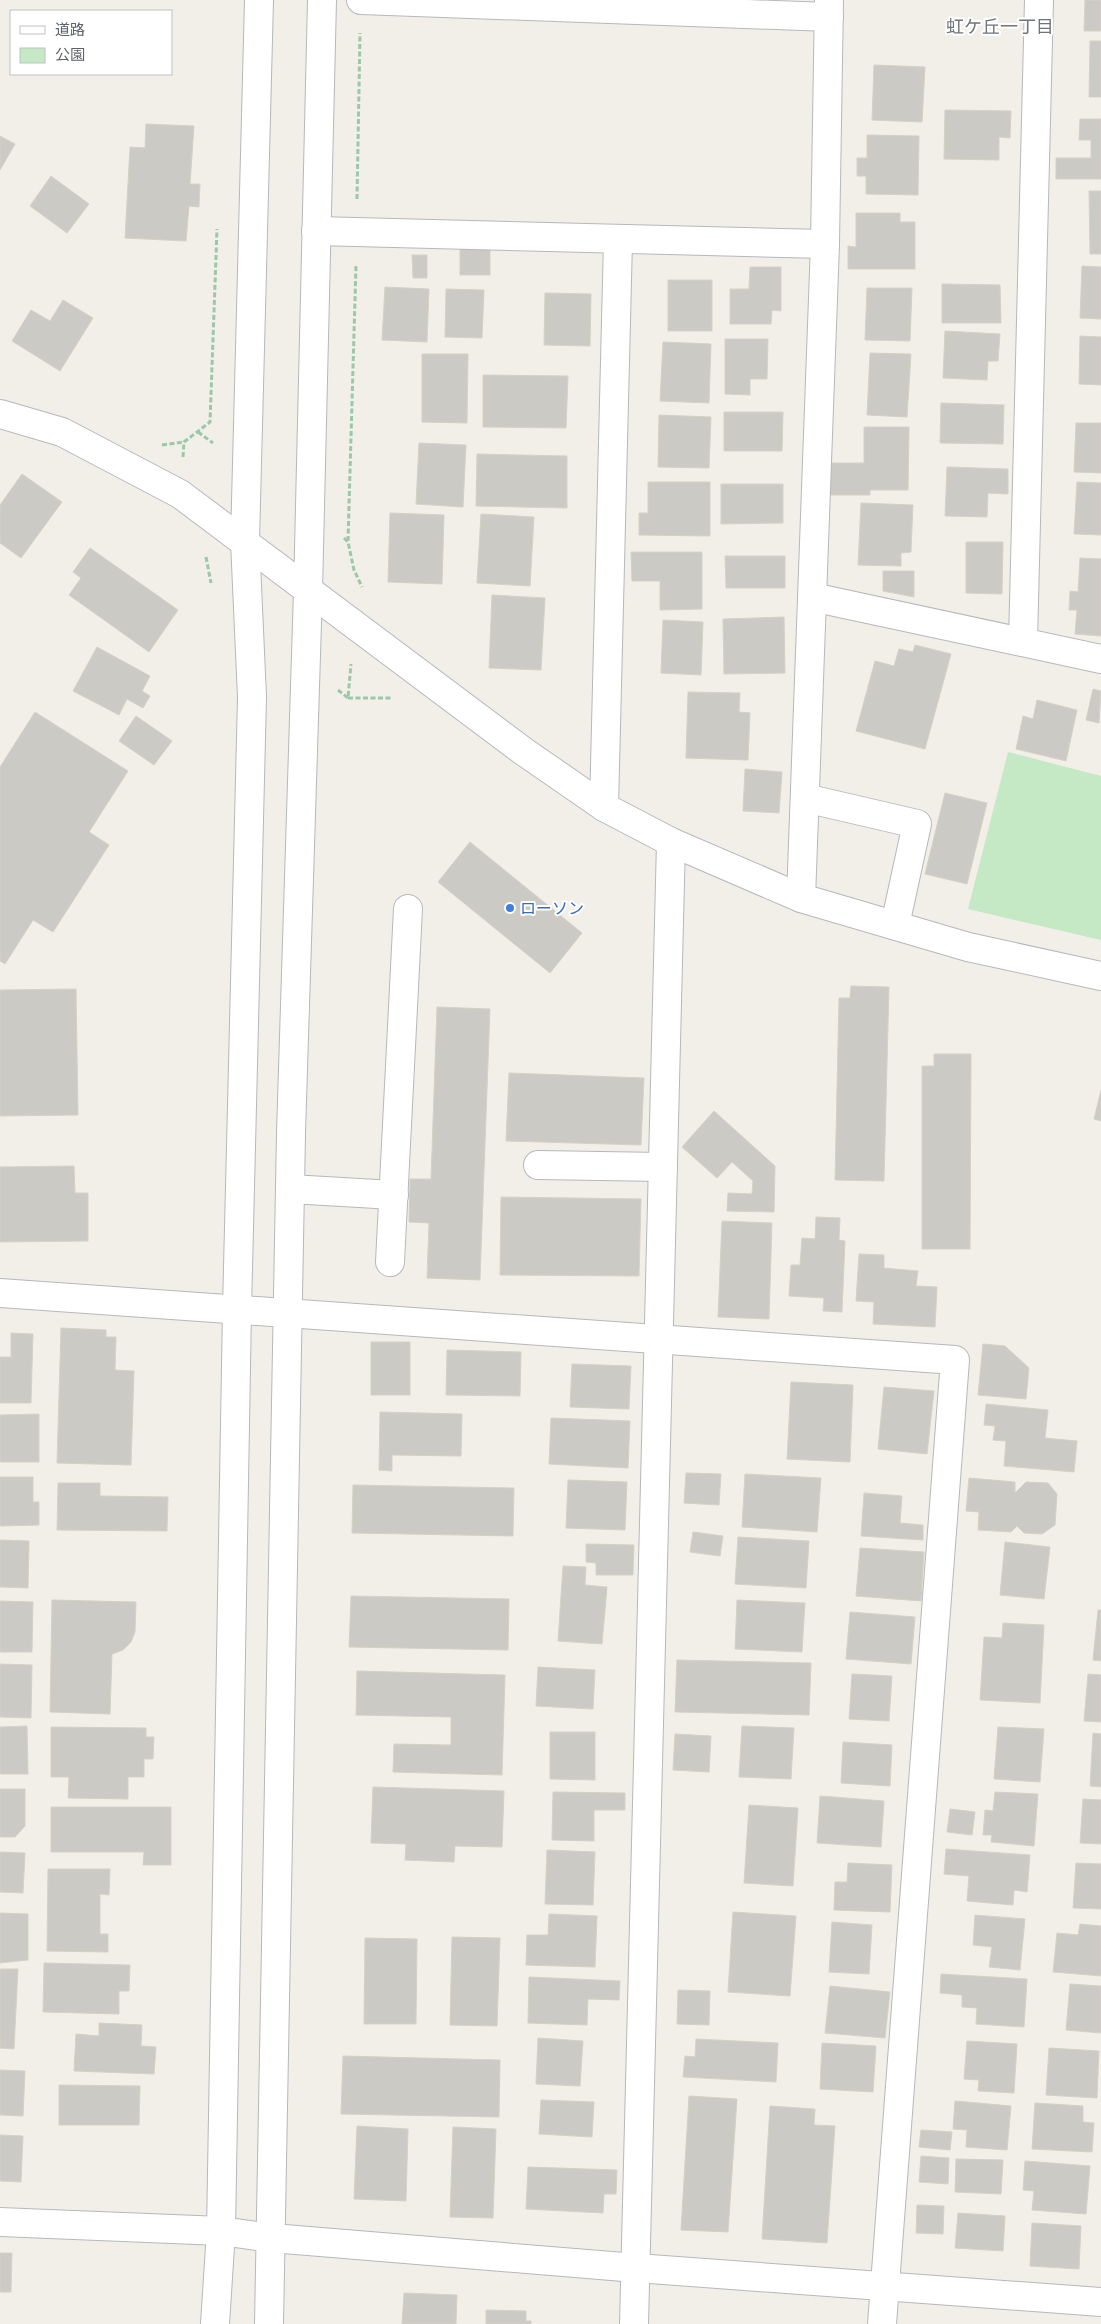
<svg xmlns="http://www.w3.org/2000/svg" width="1101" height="2324" viewBox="0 0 1101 2324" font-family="Montserrat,'Noto Sans JP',sans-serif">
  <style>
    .green { fill: #c5e8c5 }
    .building { fill: #cccac5; stroke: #d6d1c6 }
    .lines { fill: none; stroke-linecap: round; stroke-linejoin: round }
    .minor-casing { stroke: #b5b8bc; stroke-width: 30 }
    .path { stroke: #9cc7a9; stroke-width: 3; stroke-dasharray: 5 2.5; stroke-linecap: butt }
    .minor { stroke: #fff; stroke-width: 28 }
    .shop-dot { fill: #3f7fe0; stroke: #fff; stroke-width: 2 }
    .labels { text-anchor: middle; stroke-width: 4; stroke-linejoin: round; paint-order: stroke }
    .shop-label { font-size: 16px; fill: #366cbe; stroke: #fff; text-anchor: start }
    .neighbourhood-label { font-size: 18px; fill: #70757a; stroke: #fff }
  </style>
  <rect width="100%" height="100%" fill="#f1efe8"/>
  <path class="green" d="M 1008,752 L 1101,776 L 1101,940 L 968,909 Z"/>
  <g class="building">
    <path d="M 1085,0 L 1101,0 L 1101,31 L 1084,31 Z"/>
    <path d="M 1090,41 L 1101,41 L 1101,97 L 1089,97 Z"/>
    <path d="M 874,65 L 925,67 L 922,122 L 872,120 Z"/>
    <path d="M 945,110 L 1011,111 L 1010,138 L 999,137 L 999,160 L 944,159 Z"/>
    <path d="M 1080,119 L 1101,119 L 1101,179 L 1056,179 L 1056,158 L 1091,158 L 1091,140 L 1079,140 Z"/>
    <path d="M 146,124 L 194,126 L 190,184 L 200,184 L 199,207 L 189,206 L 186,241 L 125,238 L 130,147 L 145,148 Z"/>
    <path d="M 867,135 L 919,136 L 918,195 L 866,194 L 866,176 L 857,176 L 857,158 L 867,158 Z"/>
    <path d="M 0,136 L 15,144 L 0,170 Z"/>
    <path d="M 51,176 L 89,204 L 67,233 L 30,206 Z"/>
    <path d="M 1089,191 L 1101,191 L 1101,254 L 1090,254 Z"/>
    <path d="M 856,213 L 900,213 L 900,222 L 915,222 L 915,269 L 848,269 L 848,246 L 856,247 Z"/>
    <rect x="460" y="249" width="30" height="26"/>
    <path d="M 412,255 L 427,255 L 427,278 L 413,278 Z"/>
    <path d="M 1082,266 L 1101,267 L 1101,319 L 1080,318 Z"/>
    <path d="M 750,267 L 781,267 L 781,311 L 772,310 L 771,324 L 730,324 L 730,289 L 749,289 Z"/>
    <rect x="668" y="280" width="44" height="51"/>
    <path d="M 942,284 L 1000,285 L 1001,323 L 942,323 Z"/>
    <path d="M 385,287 L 429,289 L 427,342 L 382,340 Z"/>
    <path d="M 867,288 L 912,288 L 910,341 L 865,340 Z"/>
    <path d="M 446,289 L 484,290 L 482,338 L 445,337 Z"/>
    <path d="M 545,293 L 591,294 L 590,346 L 544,345 Z"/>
    <path d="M 63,300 L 93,318 L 60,371 L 12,341 L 31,310 L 50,321 Z"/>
    <path d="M 945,331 L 1000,334 L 998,361 L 988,361 L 987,380 L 943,378 Z"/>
    <path d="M 1080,336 L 1101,337 L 1101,385 L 1079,384 Z"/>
    <path d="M 725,339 L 768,339 L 767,379 L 750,379 L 750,395 L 725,394 Z"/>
    <path d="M 663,342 L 711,344 L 709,403 L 660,401 Z"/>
    <path d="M 870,353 L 911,354 L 907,417 L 867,415 Z"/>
    <path d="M 422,354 L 468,354 L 467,423 L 422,422 Z"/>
    <path d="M 483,375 L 568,376 L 566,428 L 483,427 Z"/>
    <path d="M 941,403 L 1004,405 L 1003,444 L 940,443 Z"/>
    <path d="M 724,412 L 783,412 L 782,451 L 724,451 Z"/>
    <path d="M 659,415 L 711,417 L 709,468 L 658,467 Z"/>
    <path d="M 1076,423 L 1101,423 L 1101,473 L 1074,472 Z"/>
    <path d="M 864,427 L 909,427 L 908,490 L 870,490 L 870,495 L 830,495 L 831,463 L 864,463 Z"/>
    <path d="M 419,443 L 466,445 L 463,507 L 416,504 Z"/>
    <path d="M 477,454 L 567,456 L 567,508 L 476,506 Z"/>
    <path d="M 947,467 L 1008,469 L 1008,494 L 988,493 L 987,517 L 945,516 Z"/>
    <path d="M 22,474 L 62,502 L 21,558 L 0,543 L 0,505 Z"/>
    <path d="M 648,482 L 710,482 L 710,536 L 639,535 L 639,513 L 648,513 Z"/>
    <path d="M 1077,482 L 1101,483 L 1101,535 L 1074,534 Z"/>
    <path d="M 721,484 L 783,484 L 783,523 L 721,524 Z"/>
    <path d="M 861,503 L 913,505 L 911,552 L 901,553 L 901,566 L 858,565 Z"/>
    <path d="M 390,513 L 444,515 L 442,584 L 388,582 Z"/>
    <path d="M 481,514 L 534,517 L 530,586 L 477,583 Z"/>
    <path d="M 966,542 L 1003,542 L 1002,594 L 966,593 Z"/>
    <path d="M 90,548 L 178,610 L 149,652 L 69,595 L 81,578 L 73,572 Z"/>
    <path d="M 631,552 L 702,552 L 702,609 L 660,610 L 660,581 L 632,581 Z"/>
    <path d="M 725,556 L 785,556 L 785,588 L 726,588 Z"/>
    <path d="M 1080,558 L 1101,559 L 1101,636 L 1075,634 L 1077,610 L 1069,610 L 1070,591 L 1078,592 Z"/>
    <path d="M 883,571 L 914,571 L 914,597 L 883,591 Z"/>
    <path d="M 492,595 L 545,598 L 541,670 L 489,668 Z"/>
    <path d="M 784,617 L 785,673 L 724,674 L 723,619 Z"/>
    <path d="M 663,620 L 703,622 L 701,675 L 661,673 Z"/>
    <path d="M 915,645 L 951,654 L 925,749 L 856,731 L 875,661 L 894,666 L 899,649 L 913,652 Z"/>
    <path d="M 97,647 L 150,676 L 142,691 L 150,696 L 143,708 L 127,699 L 119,715 L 73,691 Z"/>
    <path d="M 1093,689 L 1101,691 L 1099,723 L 1086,720 Z"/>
    <path d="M 688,692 L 740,693 L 739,712 L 750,713 L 748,760 L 686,758 Z"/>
    <path d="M 1037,700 L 1077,710 L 1066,761 L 1016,749 L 1023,716 L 1033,719 Z"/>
    <path d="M 35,712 L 128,771 L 89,832 L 109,845 L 53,932 L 33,920 L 5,964 L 0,961 L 0,767 Z"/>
    <path d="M 136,716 L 172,741 L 154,765 L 119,741 Z"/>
    <path d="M 745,769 L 782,772 L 779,813 L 743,811 Z"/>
    <path d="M 945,793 L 987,803 L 967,884 L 925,874 Z"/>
    <path d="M 470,842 L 582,933 L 550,973 L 438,882 Z"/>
    <path d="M 851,986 L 889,987 L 884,1181 L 835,1180 L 839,998 L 850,998 Z"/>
    <path d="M 76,989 L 78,1115 L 0,1116 L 0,990 Z"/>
    <path d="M 437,1007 L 490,1009 L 480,1280 L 427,1278 L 429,1223 L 409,1222 L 410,1179 L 431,1179 Z"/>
    <path d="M 934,1054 L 971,1054 L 970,1249 L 922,1249 L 922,1066 L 934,1066 Z"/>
    <path d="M 509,1073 L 644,1078 L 641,1145 L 506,1141 Z"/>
    <path d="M 1101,1090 L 1101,1121 L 1094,1119 Z"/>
    <path d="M 714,1111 L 775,1166 L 774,1212 L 727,1211 L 728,1193 L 752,1194 L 753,1181 L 732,1162 L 717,1178 L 682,1147 Z"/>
    <path d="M 74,1166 L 75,1193 L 88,1193 L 88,1241 L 0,1242 L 0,1167 Z"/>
    <path d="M 501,1197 L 641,1199 L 639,1276 L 500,1275 Z"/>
    <path d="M 816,1217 L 840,1218 L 839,1240 L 845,1241 L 842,1312 L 823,1311 L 824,1298 L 789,1296 L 791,1265 L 800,1265 L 802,1238 L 815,1239 Z"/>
    <path d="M 722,1221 L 772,1223 L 769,1319 L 718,1317 Z"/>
    <path d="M 859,1254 L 884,1255 L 884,1268 L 918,1271 L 916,1286 L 937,1287 L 935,1327 L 873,1324 L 874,1302 L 856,1301 Z"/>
    <path d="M 61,1328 L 106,1330 L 106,1337 L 116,1337 L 115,1370 L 134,1371 L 131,1465 L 57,1463 Z"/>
    <path d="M 11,1333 L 33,1334 L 31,1403 L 0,1403 L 0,1357 L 11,1357 Z"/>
    <rect x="371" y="1342" width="39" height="53"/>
    <path d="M 983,1344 L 1005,1346 L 1029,1368 L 1026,1399 L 978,1395 Z"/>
    <path d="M 447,1350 L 521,1352 L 520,1396 L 446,1395 Z"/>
    <path d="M 572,1364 L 631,1366 L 629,1409 L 570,1407 Z"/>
    <path d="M 791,1382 L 853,1385 L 850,1462 L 787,1459 Z"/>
    <path d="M 884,1387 L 934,1391 L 927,1454 L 878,1449 Z"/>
    <path d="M 986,1404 L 1048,1410 L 1045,1438 L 1077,1441 L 1074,1472 L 1004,1466 L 1006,1441 L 993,1440 L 995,1426 L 984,1425 Z"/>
    <path d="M 380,1412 L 462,1414 L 461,1456 L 392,1455 L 392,1471 L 379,1470 Z"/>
    <path d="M 39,1414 L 39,1462 L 0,1462 L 0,1415 Z"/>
    <path d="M 551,1418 L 630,1421 L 628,1468 L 549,1464 Z"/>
    <path d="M 686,1473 L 721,1474 L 719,1505 L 684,1503 Z"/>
    <path d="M 745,1474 L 821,1478 L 817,1532 L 742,1527 Z"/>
    <path d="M 0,1477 L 33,1477 L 33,1502 L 39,1502 L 39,1525 L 0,1526 Z"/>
    <path d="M 969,1478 L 1015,1482 L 1015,1493 L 1026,1482 L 1048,1483 L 1057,1494 L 1055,1525 L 1042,1534 L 1024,1533 L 1017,1526 L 1011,1532 L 978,1530 L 979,1512 L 966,1511 Z"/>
    <path d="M 568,1480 L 627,1482 L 625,1530 L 566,1528 Z"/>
    <path d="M 58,1483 L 100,1483 L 100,1496 L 168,1497 L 167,1531 L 57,1530 Z"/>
    <path d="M 353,1485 L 514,1488 L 513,1536 L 352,1533 Z"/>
    <path d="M 864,1493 L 902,1496 L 900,1523 L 923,1525 L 923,1540 L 861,1536 Z"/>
    <path d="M 693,1532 L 723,1536 L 720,1556 L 690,1552 Z"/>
    <path d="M 738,1537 L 809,1541 L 806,1588 L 735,1584 Z"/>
    <path d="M 0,1540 L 29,1541 L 28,1588 L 0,1587 Z"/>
    <path d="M 1005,1542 L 1050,1547 L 1044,1599 L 1000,1595 Z"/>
    <path d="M 586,1544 L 634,1545 L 633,1575 L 596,1575 L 596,1563 L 586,1562 Z"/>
    <path d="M 860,1548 L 924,1552 L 921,1601 L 856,1596 Z"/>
    <path d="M 563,1566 L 586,1567 L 585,1585 L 607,1587 L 602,1644 L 558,1641 Z"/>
    <path d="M 351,1596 L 509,1599 L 508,1650 L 349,1647 Z"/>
    <path d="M 52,1600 L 136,1602 L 135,1632 L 131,1642 L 123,1650 L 112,1654 L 110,1714 L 50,1712 Z"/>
    <path d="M 737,1600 L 805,1603 L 802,1652 L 735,1649 Z"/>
    <path d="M 0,1601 L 33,1602 L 32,1652 L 0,1652 Z"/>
    <path d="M 1098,1610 L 1101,1610 L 1101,1661 L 1093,1660 Z"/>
    <path d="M 850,1612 L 915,1617 L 911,1664 L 846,1659 Z"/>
    <path d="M 1003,1623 L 1044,1625 L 1040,1703 L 980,1700 L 984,1637 L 1002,1638 Z"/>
    <path d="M 677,1660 L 811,1663 L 809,1715 L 675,1712 Z"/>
    <path d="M 0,1664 L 32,1665 L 31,1718 L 0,1717 Z"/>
    <path d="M 538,1667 L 595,1670 L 593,1709 L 536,1706 Z"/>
    <path d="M 357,1671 L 505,1675 L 502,1775 L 393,1772 L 394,1744 L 451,1745 L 451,1717 L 356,1715 Z"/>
    <path d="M 852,1674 L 892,1676 L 889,1721 L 849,1719 Z"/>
    <path d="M 1088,1674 L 1101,1675 L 1101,1722 L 1084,1721 Z"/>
    <path d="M 27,1726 L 28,1774 L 0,1774 L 0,1727 Z"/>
    <path d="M 742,1726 L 794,1728 L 791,1779 L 739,1777 Z"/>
    <path d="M 51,1727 L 146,1728 L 146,1737 L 154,1737 L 153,1759 L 144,1759 L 144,1777 L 128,1777 L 128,1799 L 68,1798 L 69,1777 L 51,1777 Z"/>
    <path d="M 998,1727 L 1044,1729 L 1040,1782 L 994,1779 Z"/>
    <path d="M 550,1732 L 595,1732 L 595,1780 L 550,1779 Z"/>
    <path d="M 1093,1733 L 1101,1734 L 1101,1787 L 1090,1786 Z"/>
    <path d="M 675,1734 L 711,1736 L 709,1772 L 673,1770 Z"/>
    <path d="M 843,1742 L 892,1745 L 890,1786 L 841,1783 Z"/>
    <path d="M 373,1787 L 504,1791 L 502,1847 L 455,1846 L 454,1862 L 405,1860 L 406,1844 L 371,1843 Z"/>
    <path d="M 0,1789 L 25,1789 L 25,1826 L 15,1837 L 0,1837 Z"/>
    <path d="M 553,1792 L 625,1793 L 625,1810 L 594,1810 L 594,1841 L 552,1840 Z"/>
    <path d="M 995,1792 L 1038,1794 L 1034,1846 L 991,1842 L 992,1835 L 983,1835 L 985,1810 L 993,1811 Z"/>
    <path d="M 820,1796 L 884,1801 L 881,1847 L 817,1843 Z"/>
    <path d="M 1083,1799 L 1101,1800 L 1101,1844 L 1080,1843 Z"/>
    <path d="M 749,1805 L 798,1808 L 793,1886 L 744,1883 Z"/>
    <path d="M 51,1807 L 171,1807 L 171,1865 L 143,1865 L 144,1852 L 51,1852 Z"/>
    <path d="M 950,1809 L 975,1812 L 972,1835 L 947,1832 Z"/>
    <path d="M 946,1849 L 1030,1855 L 1027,1892 L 1014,1890 L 1013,1905 L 967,1901 L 969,1876 L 944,1874 Z"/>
    <path d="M 547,1850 L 595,1852 L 593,1905 L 545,1904 Z"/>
    <path d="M 0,1852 L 25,1853 L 23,1893 L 0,1892 Z"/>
    <path d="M 848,1863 L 892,1865 L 890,1912 L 834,1910 L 835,1882 L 847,1882 Z"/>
    <path d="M 1076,1863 L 1101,1864 L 1101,1909 L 1073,1908 Z"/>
    <path d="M 48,1869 L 110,1869 L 109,1895 L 100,1894 L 100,1934 L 108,1934 L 108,1952 L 47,1951 Z"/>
    <path d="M 733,1912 L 796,1916 L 790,1996 L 728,1992 Z"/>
    <path d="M 0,1913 L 28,1914 L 28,1960 L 0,1963 Z"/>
    <path d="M 549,1914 L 597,1916 L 595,1967 L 526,1965 L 527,1935 L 548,1935 Z"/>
    <path d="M 975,1915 L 1025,1919 L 1020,1970 L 989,1967 L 992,1947 L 973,1945 Z"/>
    <path d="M 832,1922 L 872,1925 L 869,1974 L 829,1972 Z"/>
    <path d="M 1080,1924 L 1101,1926 L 1101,1976 L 1053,1972 L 1057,1933 L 1078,1935 Z"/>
    <path d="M 452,1937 L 500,1938 L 497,2026 L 450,2025 Z"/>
    <path d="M 365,1938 L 417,1939 L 416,2024 L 364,2024 Z"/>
    <path d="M 44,1963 L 130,1965 L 129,1991 L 119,1991 L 119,2014 L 43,2012 Z"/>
    <path d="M 0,1969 L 18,1969 L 14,2049 L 0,2048 Z"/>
    <path d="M 941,1974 L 1027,1979 L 1024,2027 L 976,2024 L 977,2008 L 962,2007 L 962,1995 L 940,1993 Z"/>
    <path d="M 529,1977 L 620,1981 L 619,2000 L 588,1999 L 587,2025 L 528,2023 Z"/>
    <path d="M 1070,1984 L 1101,1986 L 1101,2033 L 1066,2030 Z"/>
    <path d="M 830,1986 L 890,1992 L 885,2038 L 825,2033 Z"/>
    <path d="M 678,1990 L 710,1991 L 709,2025 L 677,2024 Z"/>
    <path d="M 99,2023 L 142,2025 L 141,2046 L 156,2047 L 154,2074 L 74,2071 L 76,2034 L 99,2036 Z"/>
    <path d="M 538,2038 L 583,2041 L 580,2086 L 536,2084 Z"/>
    <path d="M 696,2039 L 778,2043 L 776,2082 L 683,2077 L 685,2056 L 695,2057 Z"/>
    <path d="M 967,2041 L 1017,2044 L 1014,2093 L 978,2091 L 979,2080 L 964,2079 Z"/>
    <path d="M 822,2043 L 876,2046 L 873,2092 L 820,2089 Z"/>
    <path d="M 1049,2048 L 1099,2051 L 1097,2098 L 1046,2095 Z"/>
    <path d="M 343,2056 L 500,2060 L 499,2117 L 341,2114 Z"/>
    <path d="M 0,2070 L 25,2071 L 23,2116 L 0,2115 Z"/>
    <path d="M 59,2085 L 140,2086 L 139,2125 L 59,2125 Z"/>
    <path d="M 689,2096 L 737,2099 L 728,2232 L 681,2230 Z"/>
    <path d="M 541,2100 L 594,2102 L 592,2137 L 539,2134 Z"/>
    <path d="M 955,2101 L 1011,2106 L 1007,2150 L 966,2147 L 967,2130 L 953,2129 Z"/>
    <path d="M 1035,2103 L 1083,2106 L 1083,2122 L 1094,2123 L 1092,2152 L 1032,2149 Z"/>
    <path d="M 770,2106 L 815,2109 L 814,2125 L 835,2126 L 827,2243 L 762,2239 Z"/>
    <path d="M 357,2126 L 408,2129 L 406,2201 L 354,2199 Z"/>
    <path d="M 453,2127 L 496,2129 L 493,2218 L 450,2217 Z"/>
    <path d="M 921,2130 L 952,2132 L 950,2150 L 919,2147 Z"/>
    <path d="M 0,2135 L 23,2136 L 21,2182 L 0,2181 Z"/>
    <path d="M 921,2156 L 949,2158 L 948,2184 L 919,2182 Z"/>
    <path d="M 956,2159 L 1003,2160 L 1001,2194 L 955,2192 Z"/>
    <path d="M 1025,2161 L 1090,2166 L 1086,2214 L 1032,2210 L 1034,2191 L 1023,2190 Z"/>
    <path d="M 528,2167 L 617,2170 L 616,2194 L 604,2194 L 603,2213 L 526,2209 Z"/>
    <path d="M 917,2205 L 944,2206 L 943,2234 L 916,2233 Z"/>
    <path d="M 958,2213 L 1005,2216 L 1003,2251 L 955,2248 Z"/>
    <path d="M 1032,2223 L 1081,2226 L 1079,2269 L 1030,2266 Z"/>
    <path d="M 0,2253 L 12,2253 L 11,2292 L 0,2292 Z"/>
    <path d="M 404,2293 L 457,2295 L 456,2324 L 402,2324 Z"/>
    <path d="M 486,2310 L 526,2311 L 526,2321 L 531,2321 L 531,2324 L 486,2324 Z"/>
  </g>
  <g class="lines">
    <defs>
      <g id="minor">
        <path d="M 361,0 L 829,17"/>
        <path d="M 316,231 L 825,244"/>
        <path d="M 0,414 L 62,432 L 180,494 L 523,751 L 604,807 L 671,842 L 801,898 L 968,947 L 1101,976"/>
        <path d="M 812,597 L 1101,659"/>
        <path d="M 1023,642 L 1039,0"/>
        <path d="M 805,798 L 917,824 L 895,925"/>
        <path d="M 604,807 L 618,240"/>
        <path d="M 801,898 L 825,244 L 829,0"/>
        <path d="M 538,1165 L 663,1167"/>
        <path d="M 290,1189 L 394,1195"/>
        <path d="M 390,1262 L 408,909"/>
        <path d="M 0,1293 L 955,1360 L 882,2324"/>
        <path d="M 0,2222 L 221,2231 L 272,2238 L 636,2268 L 1101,2302"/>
        <path d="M 215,2324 L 221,2231 L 237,1309 L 252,697 L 245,541 L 259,0"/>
        <path d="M 269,2324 L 291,1133 L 308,591 L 322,0"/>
        <path d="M 634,2324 L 671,842"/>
      </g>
    </defs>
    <use href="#minor" class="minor-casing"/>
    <g class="path">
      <path d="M 357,199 L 360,33"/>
      <path d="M 198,432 L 213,443"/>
      <path d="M 162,445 L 184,442"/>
      <path d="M 183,457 L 184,442 L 210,422 L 217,229"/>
      <path d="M 344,538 L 348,542 L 354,570 L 362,587"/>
      <path d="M 348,541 L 356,265"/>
      <path d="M 206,557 L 211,583"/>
      <path d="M 338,690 L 348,698 L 351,664"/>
      <path d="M 348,698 L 393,698"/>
    </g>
    <use href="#minor" class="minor"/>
  </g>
  <circle class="shop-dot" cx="510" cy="908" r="5"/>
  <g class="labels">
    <g class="shop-label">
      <text x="520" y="914">ローソン</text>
    </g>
    <g class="neighbourhood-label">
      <text x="1000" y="33">虹ケ丘一丁目</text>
    </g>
  </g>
  <rect x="10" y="10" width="162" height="65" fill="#ffffff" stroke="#bfc1c3"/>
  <rect x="20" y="26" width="25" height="8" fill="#ffffff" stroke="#bfc1c3"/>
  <text x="55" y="35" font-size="15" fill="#5f6368">道路</text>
  <rect x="20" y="48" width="25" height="15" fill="#c5e8c5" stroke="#bfc1c3"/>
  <text x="55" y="60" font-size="15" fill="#5f6368">公園</text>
</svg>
